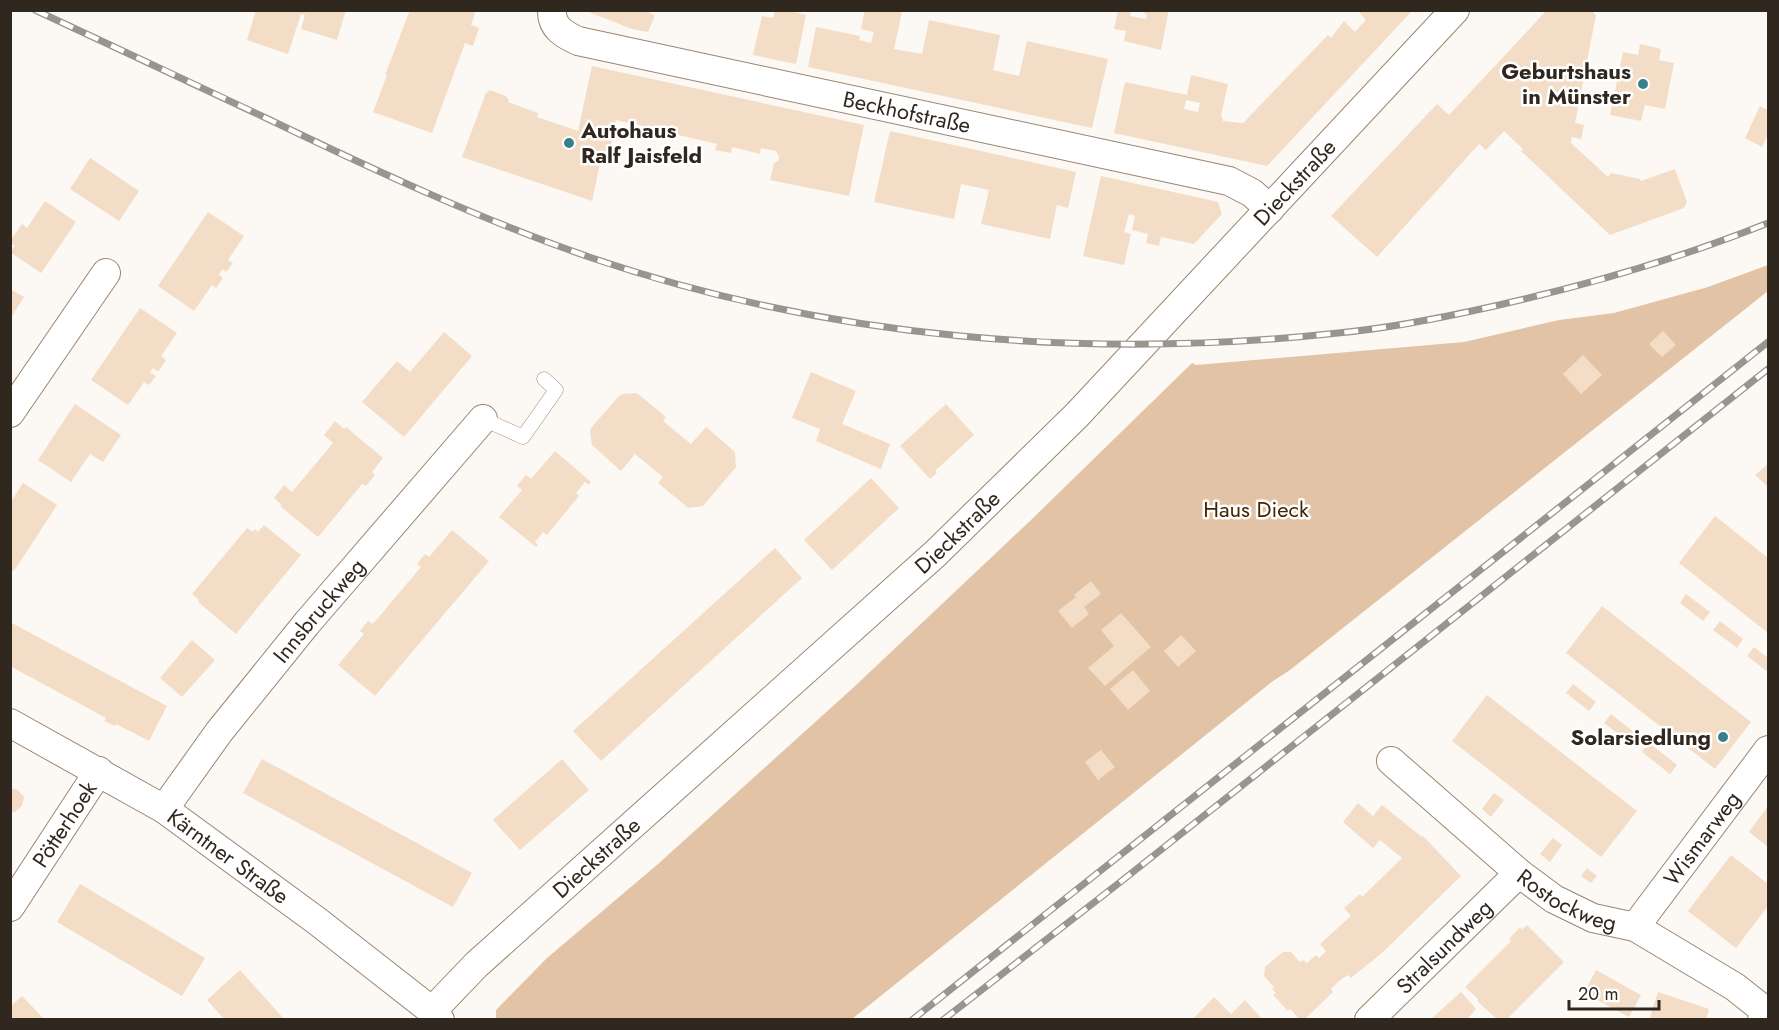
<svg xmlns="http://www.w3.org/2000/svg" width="1779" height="1030" viewBox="0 0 1779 1030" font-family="Jost,sans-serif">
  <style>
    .green { fill: #e3c3a5 }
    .building { fill: #f4ddc7; fill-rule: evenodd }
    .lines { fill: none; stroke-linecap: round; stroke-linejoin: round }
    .service-casing { stroke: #9a8571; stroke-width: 15 }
    .minor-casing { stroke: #9a8571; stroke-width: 30 }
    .service { stroke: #fff; stroke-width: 14 }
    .minor { stroke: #fff; stroke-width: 28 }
    .rail-casing { stroke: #9a948e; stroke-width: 7 }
    .rail { stroke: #fff; stroke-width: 4.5; stroke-dasharray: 14; stroke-linecap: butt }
    .poi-dot { fill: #387f8a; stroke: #fff; stroke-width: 2 }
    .labels { text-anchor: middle; stroke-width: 5; stroke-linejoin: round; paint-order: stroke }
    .poi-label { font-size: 22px; font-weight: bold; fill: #30271f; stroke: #fff; text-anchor: end }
    .street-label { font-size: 22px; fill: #30271f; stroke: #fff }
    .park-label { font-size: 22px; fill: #442603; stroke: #fff }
  </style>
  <rect width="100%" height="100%" fill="#fcf8f3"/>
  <path class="green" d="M 1768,265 L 1768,291 L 1290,670 L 1273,681 L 852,1019 L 496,1020 L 496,1010 L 547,958 L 658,864 L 854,687 L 1031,520 L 1192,363 L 1196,365 L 1464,342 L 1559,320 L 1614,313 L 1708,287 Z"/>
  <g class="building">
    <path d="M 256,10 L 346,10 L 337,40 L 301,29 L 305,15 L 301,14 L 288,54 L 247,40 Z"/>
    <path d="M 410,10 L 476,10 L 471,25 L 479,28 L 473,46 L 465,43 L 432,133 L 373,112 L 387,75 L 385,75 Z"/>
    <path d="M 643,10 L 655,15 L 648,32 L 632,29 L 586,11 Z"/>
    <path d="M 775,10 L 786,10 L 806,15 L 796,64 L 753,55 L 762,16 L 773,18 Z"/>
    <path d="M 865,10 L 902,12 L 894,49 L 922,54 L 929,20 L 1000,35 L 993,70 L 1019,76 L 1027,41 L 1108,59 L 1092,128 L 808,67 L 816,27 L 860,36 L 859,40 L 871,43 L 874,32 L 861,29 Z"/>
    <path d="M 1118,10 L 1131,10 L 1130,16 L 1146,19 L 1147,15 L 1144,13 L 1145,10 L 1169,10 L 1161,50 L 1124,41 L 1126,31 L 1114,29 Z"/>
    <path d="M 1357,10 L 1413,10 L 1267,166 L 1114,133 L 1125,82 L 1187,95 L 1191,75 L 1228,84 L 1221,115 L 1223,121 L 1243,123 L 1328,35 L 1331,38 L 1344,21 L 1355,32 L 1366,20 ZM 1186,100 L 1200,103 L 1198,112 L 1184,109 Z"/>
    <path d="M 1547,10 L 1591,10 L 1596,15 L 1575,123 L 1584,125 L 1581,139 L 1572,137 L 1571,143 L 1608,177 L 1611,173 L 1640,179 L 1641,181 L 1675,169 L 1687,202 L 1684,208 L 1610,235 L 1521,151 L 1523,149 L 1504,131 L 1486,150 L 1479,144 L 1377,257 L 1331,216 L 1437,104 L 1449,115 Z"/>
    <path d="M 1640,44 L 1661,49 L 1659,60 L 1674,63 L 1665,109 L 1645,105 L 1641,121 L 1610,115 L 1623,52 L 1638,55 Z"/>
    <path d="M 592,66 L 864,125 L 849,196 L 770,180 L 774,163 L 778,161 L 779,157 L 776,151 L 761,148 L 760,154 L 732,147 L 731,153 L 715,150 L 717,144 L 661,131 L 659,137 L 646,133 L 647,127 L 616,120 L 609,155 L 602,154 L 592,201 L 462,157 L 486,93 L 490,90 L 506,96 L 509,100 L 508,102 L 538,113 L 537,117 L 578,131 Z"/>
    <path d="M 1760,106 L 1768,110 L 1768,134 L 1762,147 L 1745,138 Z"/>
    <path d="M 890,131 L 1076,172 L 1068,208 L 1057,205 L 1050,239 L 981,224 L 989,190 L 961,184 L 954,219 L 874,202 Z"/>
    <path d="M 90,158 L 139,191 L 119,221 L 70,189 Z"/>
    <path d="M 1101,176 L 1218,202 L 1222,214 L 1194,244 L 1161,237 L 1159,246 L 1146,243 L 1148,234 L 1132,230 L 1135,216 L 1129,214 L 1124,232 L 1131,234 L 1124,265 L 1083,256 Z"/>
    <path d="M 45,201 L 76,222 L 41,273 L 10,252 L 15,246 L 10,243 L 10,241 L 22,224 L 27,228 Z"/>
    <path d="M 208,212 L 244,236 L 228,260 L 233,263 L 226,272 L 222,269 L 219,275 L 223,278 L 216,288 L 212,285 L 194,311 L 158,286 Z"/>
    <path d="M 10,289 L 24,297 L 10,319 Z"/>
    <path d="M 140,308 L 177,333 L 161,356 L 166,360 L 158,372 L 153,368 L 150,372 L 156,376 L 149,385 L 144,382 L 128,405 L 91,380 Z"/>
    <path d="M 1663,331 L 1676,345 L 1662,357 L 1649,344 Z"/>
    <path d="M 444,332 L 472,356 L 404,437 L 362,402 L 397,361 L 410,372 Z"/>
    <path d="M 1583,355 L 1602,375 L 1581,394 L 1563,374 Z"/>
    <path d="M 811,372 L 856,391 L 842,424 L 890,444 L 881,469 L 816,441 L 820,429 L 792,418 Z"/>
    <path d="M 635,393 L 638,394 L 666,417 L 663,421 L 691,444 L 706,427 L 735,452 L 736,467 L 703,506 L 688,508 L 686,506 L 658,483 L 663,477 L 635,454 L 621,471 L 592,445 L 590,431 L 591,428 L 619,396 L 622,394 Z"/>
    <path d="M 75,404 L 121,435 L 103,462 L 90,454 L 71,482 L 38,460 Z"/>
    <path d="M 946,404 L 974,435 L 935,471 L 937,473 L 930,479 L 900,446 Z"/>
    <path d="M 335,421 L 344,429 L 346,427 L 383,458 L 372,472 L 375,475 L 366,486 L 362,484 L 318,537 L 280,506 L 282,505 L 274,498 L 284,485 L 292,492 L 333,443 L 324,435 Z"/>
    <path d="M 555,451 L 591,482 L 589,485 L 585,482 L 576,493 L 579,496 L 547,535 L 543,532 L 535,542 L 538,545 L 536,547 L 499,517 L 522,490 L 517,486 L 526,475 L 531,479 Z"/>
    <path d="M 1768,464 L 1768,487 L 1755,475 Z"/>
    <path d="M 871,478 L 899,508 L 832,570 L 804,540 Z"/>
    <path d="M 23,483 L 57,505 L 14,571 L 10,569 L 10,503 Z"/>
    <path d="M 1715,516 L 1768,558 L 1768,633 L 1679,563 Z"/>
    <path d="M 264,525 L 301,555 L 236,634 L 198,602 L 199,600 L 192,594 L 247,528 L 253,532 L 255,529 L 258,532 Z"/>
    <path d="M 452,530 L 489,561 L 375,696 L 338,665 L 364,634 L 360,631 L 368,621 L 373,624 L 421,567 L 417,564 L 425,554 L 429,557 Z"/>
    <path d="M 775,548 L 802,578 L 601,761 L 573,731 Z"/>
    <path d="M 1091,581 L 1101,594 L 1084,607 L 1089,614 L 1072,628 L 1058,611 L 1076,597 L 1074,595 Z"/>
    <path d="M 1686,594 L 1710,612 L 1703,621 L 1680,603 Z"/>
    <path d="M 1602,606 L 1751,722 L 1715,769 L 1566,653 Z"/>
    <path d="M 1121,613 L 1151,647 L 1105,686 L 1088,668 L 1114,646 L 1101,630 Z"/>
    <path d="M 1720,621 L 1743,639 L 1737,648 L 1713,630 Z"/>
    <path d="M 10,622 L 167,706 L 149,741 L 116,724 L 115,726 L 104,721 L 106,718 L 10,666 Z"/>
    <path d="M 1181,635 L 1196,651 L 1178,667 L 1164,651 Z"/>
    <path d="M 192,640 L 215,660 L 182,697 L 160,678 Z"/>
    <path d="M 1754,647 L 1768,658 L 1768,672 L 1747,656 Z"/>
    <path d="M 1133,670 L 1150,691 L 1128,710 L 1110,689 Z"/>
    <path d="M 1573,684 L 1596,702 L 1589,711 L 1566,693 Z"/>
    <path d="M 1487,695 L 1637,811 L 1601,857 L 1452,741 Z"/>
    <path d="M 1611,714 L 1634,732 L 1627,741 L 1604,723 Z"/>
    <path d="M 1649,743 L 1677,765 L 1670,774 L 1642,752 Z"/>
    <path d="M 1101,750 L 1115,767 L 1098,780 L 1085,762 Z"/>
    <path d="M 262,759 L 472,873 L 453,907 L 243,793 Z"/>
    <path d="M 562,759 L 589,790 L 520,850 L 493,820 Z"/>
    <path d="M 10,788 L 18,790 L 24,797 L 22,806 L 15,812 L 10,811 Z"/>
    <path d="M 1494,793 L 1504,800 L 1491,817 L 1482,809 Z"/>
    <path d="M 1358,803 L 1373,816 L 1382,805 L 1422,837 L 1423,836 L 1461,876 L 1383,952 L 1351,978 L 1348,975 L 1339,981 L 1331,989 L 1333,992 L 1304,1020 L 1300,1020 L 1290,1009 L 1288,1011 L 1273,995 L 1276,993 L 1272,989 L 1274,987 L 1264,976 L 1265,967 L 1283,952 L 1291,952 L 1300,962 L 1303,960 L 1307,963 L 1316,955 L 1319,958 L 1326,951 L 1320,944 L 1351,916 L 1344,908 L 1360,894 L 1362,897 L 1402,858 L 1380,840 L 1373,848 L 1343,822 Z"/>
    <path d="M 1768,806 L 1768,847 L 1749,832 Z"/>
    <path d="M 1553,838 L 1562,845 L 1550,862 L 1540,854 Z"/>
    <path d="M 1731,855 L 1768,884 L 1768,906 L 1736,948 L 1688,911 Z"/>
    <path d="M 1587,868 L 1597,876 L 1591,883 L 1581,876 Z"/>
    <path d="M 80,884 L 205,958 L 182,996 L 57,922 Z"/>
    <path d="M 1527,925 L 1564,962 L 1506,1020 L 1498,1020 L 1477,1001 L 1478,999 L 1465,987 L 1511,941 L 1509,939 L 1520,927 L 1522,930 Z"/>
    <path d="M 240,970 L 285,1020 L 225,1020 L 207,1000 Z"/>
    <path d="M 1596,970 L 1641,995 L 1629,1017 L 1584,993 Z"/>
    <path d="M 1461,992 L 1476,1009 L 1468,1018 L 1469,1020 L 1430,1020 Z"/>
    <path d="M 1658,992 L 1709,1009 L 1706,1020 L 1649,1020 Z"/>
    <path d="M 22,996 L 45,1020 L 10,1020 L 10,1007 Z"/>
    <path d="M 1214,997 L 1231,1014 L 1245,1000 L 1263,1020 L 1192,1020 Z"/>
  </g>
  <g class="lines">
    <defs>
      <path id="service" d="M 483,419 L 523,437 L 556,390 L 544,379"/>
      <g id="minor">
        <path id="s1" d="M 552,10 C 551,28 565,35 578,41 L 1229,181 L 1252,193 L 1270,209"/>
        <path d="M 10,413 L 106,273"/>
        <path id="s2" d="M 10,723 L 164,809 L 317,921 L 432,1011 L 440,1020"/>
        <path id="s3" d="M 1391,761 L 1519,873 L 1554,899 L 1593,918 L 1635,927 L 1735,987 L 1764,1010 L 1762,1020"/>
        <path id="s4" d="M 164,809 L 219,732 L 307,623 L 483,419"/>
        <path id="s5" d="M 10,907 L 99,771"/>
        <path id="s6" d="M 1635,927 L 1768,750"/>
        <path id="s7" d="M 432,1011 L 476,965 L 935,554 L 1077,415 L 1455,10"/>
        <path id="s8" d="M 1369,1020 L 1519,873"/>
      </g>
    </defs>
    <use href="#service" class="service-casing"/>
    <use href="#minor" class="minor-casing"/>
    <use href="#service" class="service"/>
    <use href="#minor" class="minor"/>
    <defs>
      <g id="rail">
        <path d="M 35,10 C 112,46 190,82 266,118 C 374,170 479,219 592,258 C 831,339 1088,360 1338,333 C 1392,328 1446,317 1499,305 C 1591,284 1681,258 1768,223"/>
        <path d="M 912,1020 L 1768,342"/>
        <path d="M 943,1020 L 1119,883 L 1768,369"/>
      </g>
    </defs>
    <use href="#rail" class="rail-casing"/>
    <use href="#rail" class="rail"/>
  </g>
  <g class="poi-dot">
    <circle cx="1643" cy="84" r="6"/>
    <circle cx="569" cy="143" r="6"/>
    <circle cx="1723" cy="737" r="6"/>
  </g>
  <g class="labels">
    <g class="poi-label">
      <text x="1631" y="79">Geburtshaus<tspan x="1631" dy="25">in Münster</tspan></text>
      <text x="581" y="138" text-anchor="start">Autohaus<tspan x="581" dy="25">Ralf Jaisfeld</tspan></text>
      <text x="1711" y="745">Solarsiedlung</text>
    </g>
    <g class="street-label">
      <text dy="8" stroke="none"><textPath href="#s1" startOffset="380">Beckhofstraße</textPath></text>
      <text dy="8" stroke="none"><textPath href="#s7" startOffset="1197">Dieckstraße</textPath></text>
      <text dy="8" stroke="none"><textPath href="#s7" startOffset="711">Dieckstraße</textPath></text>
      <text dy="8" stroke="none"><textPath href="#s4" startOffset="252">Innsbruckweg</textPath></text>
      <text dy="8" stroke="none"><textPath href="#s5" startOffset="99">Pötterhoek</textPath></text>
      <text dy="8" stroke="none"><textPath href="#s6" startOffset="111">Wismarweg</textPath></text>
      <text dy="8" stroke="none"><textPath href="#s2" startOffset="256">Kärntner Straße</textPath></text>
      <text dy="8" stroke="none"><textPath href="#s7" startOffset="225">Dieckstraße</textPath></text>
      <text dy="8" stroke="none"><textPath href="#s3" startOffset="226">Rostockweg</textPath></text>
      <text dy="8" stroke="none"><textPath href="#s8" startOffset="105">Stralsundweg</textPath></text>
    </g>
    <g class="park-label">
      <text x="1256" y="517">Haus Dieck</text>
    </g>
  </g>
  <rect width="1779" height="1030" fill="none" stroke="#30271f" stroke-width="24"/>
  <path d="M1569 1000v9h90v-9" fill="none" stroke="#30271f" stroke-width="3"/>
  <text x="1578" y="1000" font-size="18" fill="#30271f" stroke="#ffffff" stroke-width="4.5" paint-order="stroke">20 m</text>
</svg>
